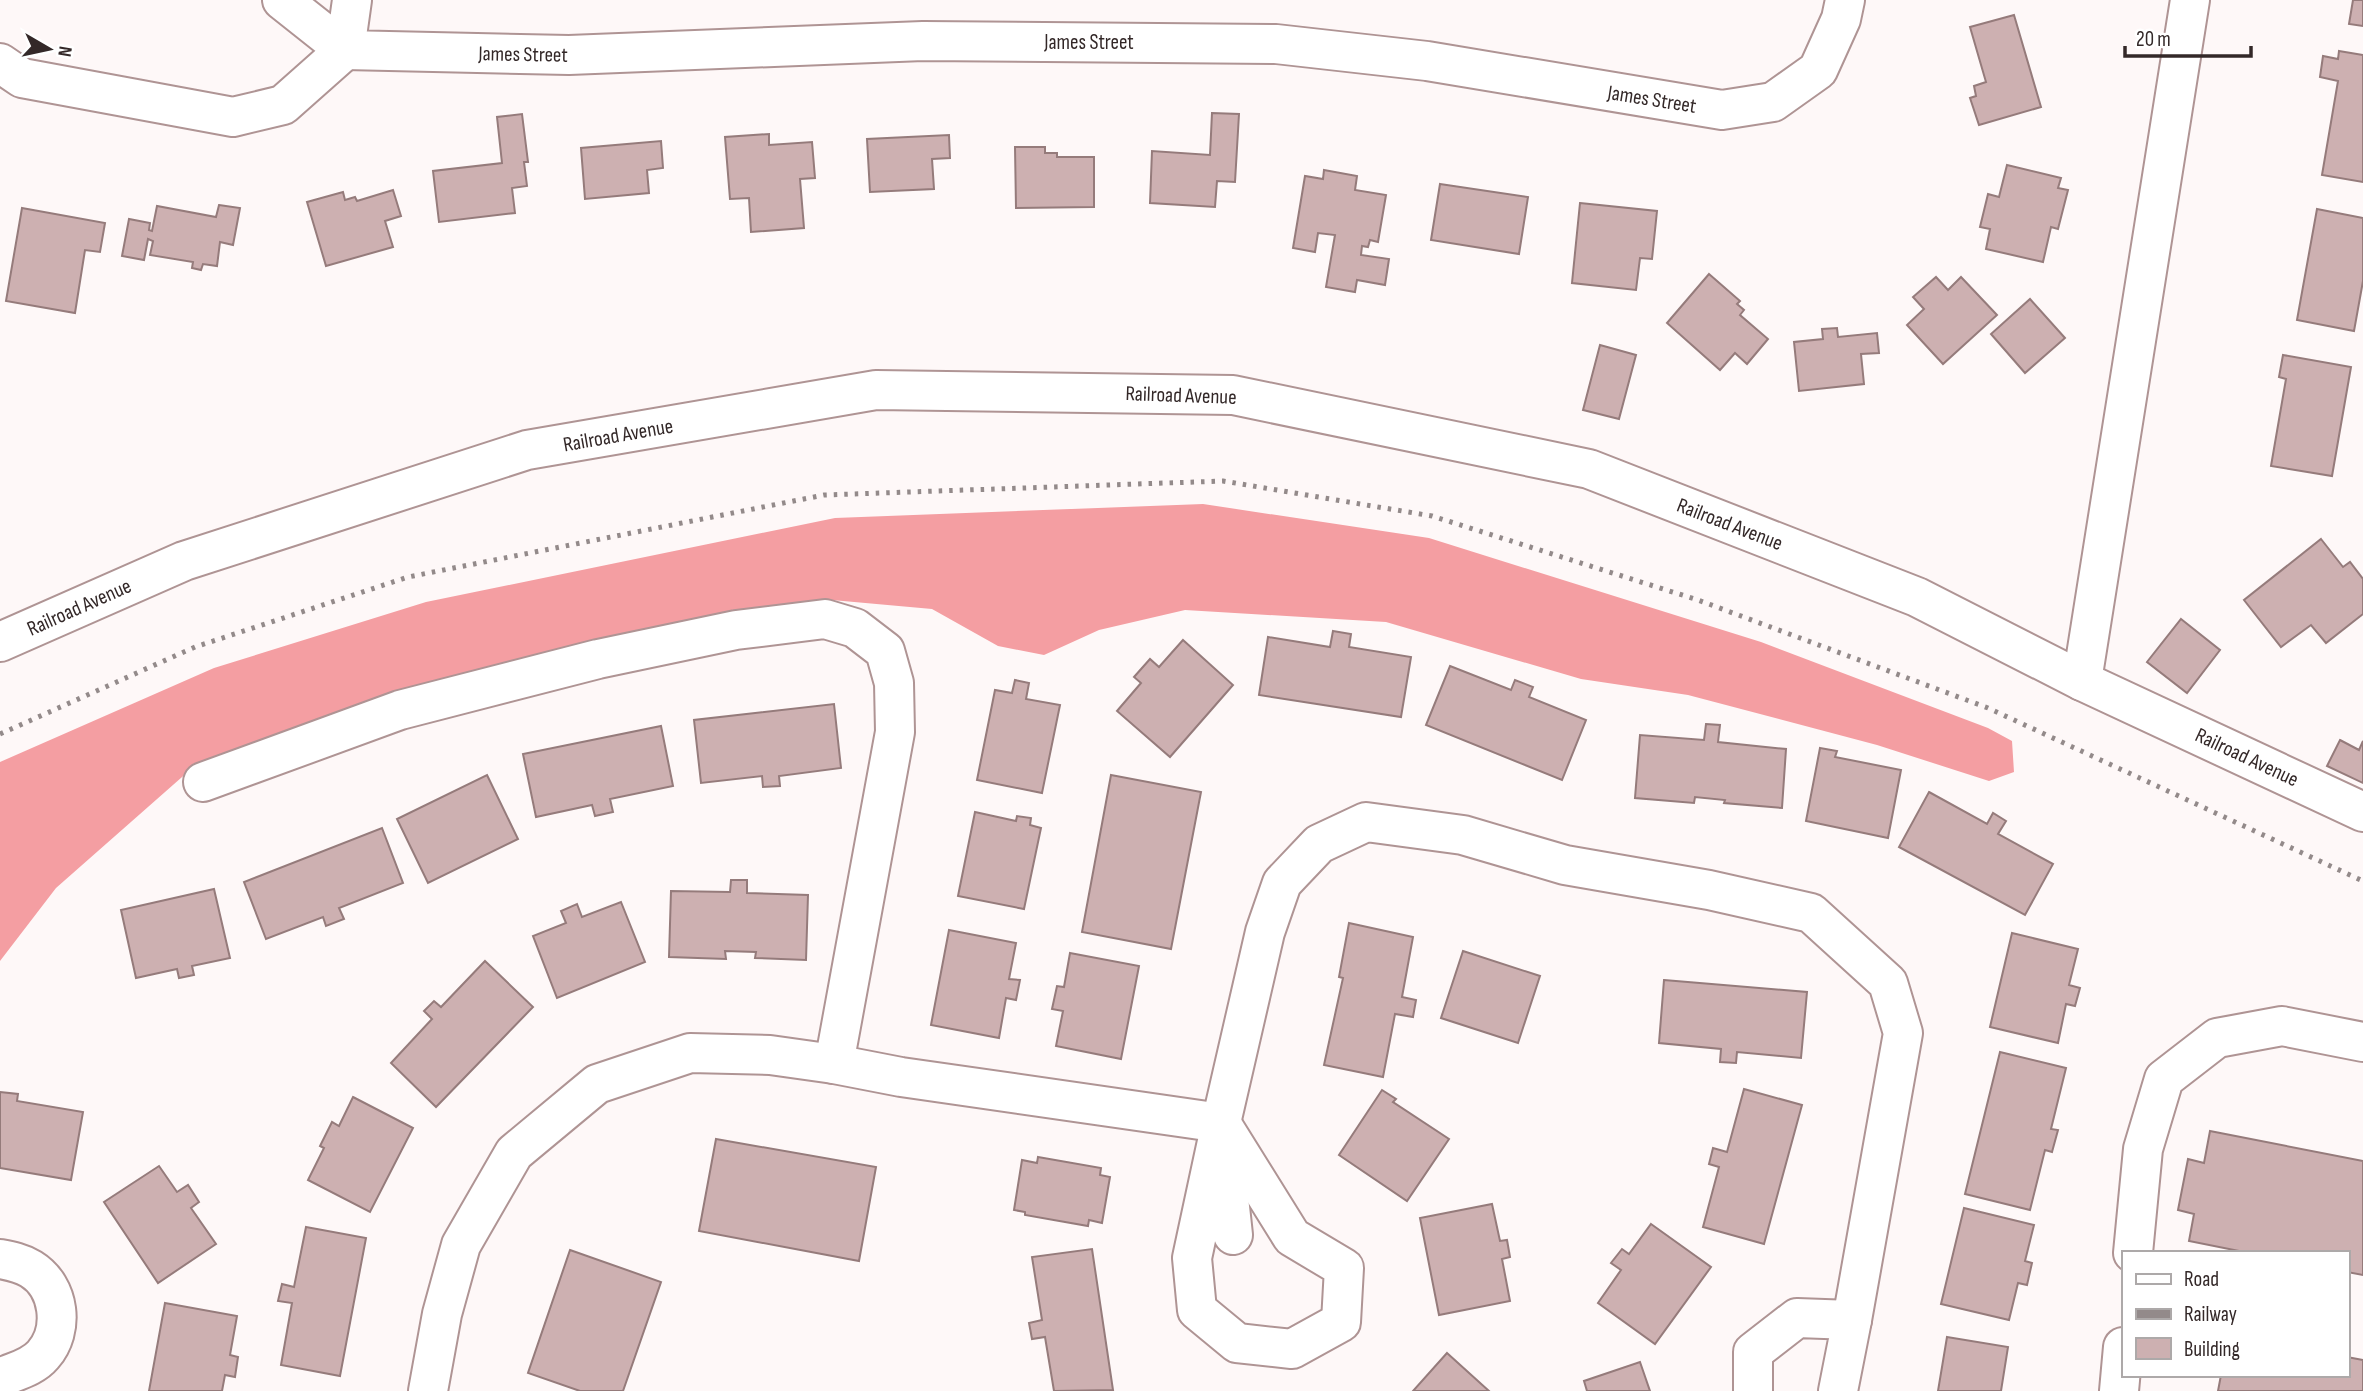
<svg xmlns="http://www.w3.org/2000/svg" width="2363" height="1391" viewBox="0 0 2363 1391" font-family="'Sofia Sans Condensed',sans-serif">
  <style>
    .forest { fill: #f49ea2 }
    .building { fill: #cdb0b1; stroke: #957b7b; stroke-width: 2 }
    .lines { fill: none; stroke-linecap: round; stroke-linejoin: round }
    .minor-casing { stroke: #af9494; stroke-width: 42 }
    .minor { stroke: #fff; stroke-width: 38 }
    .rail { stroke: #938a8a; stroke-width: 5; stroke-dasharray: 3.5 7; stroke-linecap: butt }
    .labels { text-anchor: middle; stroke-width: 5; stroke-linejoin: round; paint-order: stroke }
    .street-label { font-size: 21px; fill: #332828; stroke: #fff }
  </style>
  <rect width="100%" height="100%" fill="#fef8f8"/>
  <path class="forest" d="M 1203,504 L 1429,538 L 1761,642 L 1988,728 L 2012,741 L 2014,772 L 1989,781 L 1877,745 L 1688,695 L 1581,679 L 1386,622 L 1185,610 L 1099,630 L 1044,655 L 998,646 L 932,609 L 832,600 L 447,679 L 190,770 L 56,888 L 0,961 L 0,762 L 214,668 L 426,602 L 835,518 Z"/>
  <g class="building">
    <path d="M 2353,0 L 2363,0 L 2363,26 L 2349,24 Z"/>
    <path d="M 2014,15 L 2041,107 L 1979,125 L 1970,98 L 1976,96 L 1974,86 L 1986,82 L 1970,27 Z"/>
    <path d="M 2339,51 L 2363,55 L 2363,182 L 2322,175 L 2338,81 L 2320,77 L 2323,56 L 2338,59 Z"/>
    <path d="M 1212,113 L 1239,114 L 1235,182 L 1217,181 L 1215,207 L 1150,203 L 1152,151 L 1210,155 Z"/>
    <path d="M 522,114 L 528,162 L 524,162 L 527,186 L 512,188 L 515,213 L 439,222 L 433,171 L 502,163 L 497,117 Z"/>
    <path d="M 769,134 L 769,145 L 812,142 L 815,178 L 800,179 L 804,228 L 751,232 L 749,198 L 730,199 L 725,137 Z"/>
    <path d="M 949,135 L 950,158 L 932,159 L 934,189 L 870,192 L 867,139 Z"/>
    <path d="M 661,141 L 663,168 L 647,170 L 649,193 L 585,199 L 581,148 Z"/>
    <path d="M 1015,147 L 1045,147 L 1045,153 L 1057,153 L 1057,157 L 1094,157 L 1094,207 L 1016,208 Z"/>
    <path d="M 2007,165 L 2061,178 L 2058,188 L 2068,190 L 2058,229 L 2051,227 L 2043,262 L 1986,249 L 1990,229 L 1980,227 L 1988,194 L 1999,197 Z"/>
    <path d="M 1324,170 L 1357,176 L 1355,190 L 1386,195 L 1378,242 L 1370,240 L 1368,247 L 1362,246 L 1361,255 L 1389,259 L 1385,285 L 1357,280 L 1355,292 L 1326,287 L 1335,235 L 1318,233 L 1315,252 L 1293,248 L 1305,176 L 1323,179 Z"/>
    <path d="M 1440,184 L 1528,197 L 1519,254 L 1431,240 Z"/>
    <path d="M 393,190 L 401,216 L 385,221 L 393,247 L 326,266 L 307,202 L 343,192 L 345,200 L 355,197 L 357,201 Z"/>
    <path d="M 1580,203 L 1657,211 L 1652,259 L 1640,258 L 1636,290 L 1572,283 Z"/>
    <path d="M 219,205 L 240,208 L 233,245 L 220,242 L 217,266 L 203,264 L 201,270 L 192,268 L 193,262 L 150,255 L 153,241 L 148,239 L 144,260 L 122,256 L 129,219 L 150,223 L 149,230 L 152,231 L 157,206 L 216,217 Z"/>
    <path d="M 22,208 L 105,223 L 100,252 L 85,250 L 75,313 L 6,301 Z"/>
    <path d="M 2317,209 L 2363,218 L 2363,281 L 2354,331 L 2297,320 Z"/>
    <path d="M 1709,274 L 1740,301 L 1737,304 L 1744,310 L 1740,315 L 1768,339 L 1747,364 L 1735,353 L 1720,370 L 1667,323 Z"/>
    <path d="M 1936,277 L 1948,290 L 1961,277 L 1997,315 L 1943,364 L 1907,325 L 1924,309 L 1913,297 Z"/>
    <path d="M 2030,299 L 2065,338 L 2025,373 L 1991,334 Z"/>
    <path d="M 1837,328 L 1838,337 L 1877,333 L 1879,353 L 1861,354 L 1864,384 L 1799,391 L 1794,342 L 1823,339 L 1822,329 Z"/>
    <path d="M 1600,345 L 1636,355 L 1619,419 L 1583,410 Z"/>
    <path d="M 2283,355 L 2351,367 L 2332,476 L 2271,466 L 2286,379 L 2279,377 Z"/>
    <path d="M 2321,539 L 2343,567 L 2350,562 L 2363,579 L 2363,614 L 2326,643 L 2311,625 L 2281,647 L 2244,600 Z"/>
    <path d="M 2181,619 L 2220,650 L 2187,693 L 2147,662 Z"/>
    <path d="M 1333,631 L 1351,634 L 1349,647 L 1411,657 L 1401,717 L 1259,695 L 1268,637 L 1330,647 Z"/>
    <path d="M 1183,640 L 1233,685 L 1170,757 L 1117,711 L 1141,683 L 1134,677 L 1150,659 L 1159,667 Z"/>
    <path d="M 1450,666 L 1511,690 L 1515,680 L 1533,687 L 1529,697 L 1586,720 L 1562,780 L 1426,725 Z"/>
    <path d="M 1015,680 L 1029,683 L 1026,699 L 1060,705 L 1042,793 L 977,780 L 995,690 L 1012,693 Z"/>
    <path d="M 834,704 L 841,768 L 779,776 L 780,786 L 763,787 L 762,776 L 701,783 L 694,720 Z"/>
    <path d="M 1706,724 L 1720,725 L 1718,742 L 1786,749 L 1782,808 L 1724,803 L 1725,800 L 1695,797 L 1694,803 L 1635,798 L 1640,735 L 1704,740 Z"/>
    <path d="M 661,726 L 673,786 L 610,799 L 613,812 L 595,816 L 592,805 L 536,817 L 523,754 Z"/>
    <path d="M 2340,740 L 2359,750 L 2363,741 L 2363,783 L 2327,766 Z"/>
    <path d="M 1820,748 L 1837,751 L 1835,757 L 1901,770 L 1888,838 L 1806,821 Z"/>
    <path d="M 487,775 L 518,839 L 428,883 L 397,819 Z"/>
    <path d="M 1111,775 L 1201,792 L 1171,949 L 1082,932 Z"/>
    <path d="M 1929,792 L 1987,824 L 1993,813 L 2006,821 L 1998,834 L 2053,864 L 2025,915 L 1899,847 Z"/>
    <path d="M 975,812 L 1016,821 L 1017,816 L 1031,818 L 1030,825 L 1041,828 L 1024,909 L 958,896 Z"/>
    <path d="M 382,828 L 403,883 L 339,908 L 344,919 L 326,926 L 323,917 L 266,939 L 244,882 Z"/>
    <path d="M 731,880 L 747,880 L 747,893 L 808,895 L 806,960 L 755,958 L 756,952 L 725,951 L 726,959 L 669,957 L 671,891 L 730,892 Z"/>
    <path d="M 214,889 L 230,958 L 192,966 L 194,975 L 179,978 L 177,969 L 136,978 L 121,910 Z"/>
    <path d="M 621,902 L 645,962 L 557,998 L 533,936 L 566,923 L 561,911 L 577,904 L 582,917 Z"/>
    <path d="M 1349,923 L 1413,937 L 1402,997 L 1416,1000 L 1413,1017 L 1395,1014 L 1383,1077 L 1324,1065 L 1343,978 L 1339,977 Z"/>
    <path d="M 949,930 L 1016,943 L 1009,979 L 1020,980 L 1016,1000 L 1006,998 L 999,1038 L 931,1025 Z"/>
    <path d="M 2012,933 L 2078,949 L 2069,985 L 2080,988 L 2075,1006 L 2066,1004 L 2058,1043 L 1990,1027 Z"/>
    <path d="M 1463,951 L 1540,976 L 1518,1043 L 1441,1018 Z"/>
    <path d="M 1070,953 L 1139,966 L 1121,1059 L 1056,1046 L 1063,1011 L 1052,1009 L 1057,986 L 1064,987 Z"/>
    <path d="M 485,961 L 533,1007 L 436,1107 L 391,1063 L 432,1019 L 424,1011 L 434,1001 L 441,1007 Z"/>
    <path d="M 1664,980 L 1807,992 L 1801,1058 L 1737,1052 L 1736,1063 L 1720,1062 L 1721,1049 L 1659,1043 Z"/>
    <path d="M 2000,1052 L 2066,1068 L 2051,1129 L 2058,1130 L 2052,1152 L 2045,1150 L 2030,1210 L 1965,1194 Z"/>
    <path d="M 1744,1089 L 1802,1105 L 1764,1244 L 1703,1227 L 1719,1167 L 1709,1164 L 1713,1148 L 1727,1152 Z"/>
    <path d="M 1382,1090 L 1396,1099 L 1393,1102 L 1449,1139 L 1407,1201 L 1339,1155 Z"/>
    <path d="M 0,1092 L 18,1094 L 17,1101 L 83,1112 L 71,1180 L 0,1168 Z"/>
    <path d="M 353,1097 L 413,1128 L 370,1212 L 308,1180 L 324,1148 L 320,1146 L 332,1122 L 339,1126 Z"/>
    <path d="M 2210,1131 L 2363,1161 L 2363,1275 L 2347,1272 L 2347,1253 L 2249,1253 L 2189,1241 L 2194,1214 L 2178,1210 L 2188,1159 L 2204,1163 Z"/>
    <path d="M 716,1139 L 876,1167 L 859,1261 L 699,1231 Z"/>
    <path d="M 1038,1157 L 1101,1168 L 1100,1175 L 1110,1177 L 1102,1223 L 1089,1220 L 1088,1226 L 1025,1215 L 1025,1212 L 1014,1210 L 1022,1160 L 1037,1163 Z"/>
    <path d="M 159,1166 L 177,1192 L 188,1185 L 199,1202 L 191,1208 L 216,1244 L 158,1283 L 104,1202 Z"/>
    <path d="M 1492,1204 L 1500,1241 L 1507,1240 L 1510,1257 L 1502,1259 L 1510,1301 L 1439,1315 L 1420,1218 Z"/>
    <path d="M 1964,1208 L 2034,1225 L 2025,1261 L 2032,1263 L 2027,1285 L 2018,1283 L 2009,1320 L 1941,1304 Z"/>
    <path d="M 1651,1224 L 1711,1267 L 1655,1344 L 1598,1303 L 1621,1270 L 1611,1263 L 1622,1249 L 1629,1254 Z"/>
    <path d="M 306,1227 L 366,1238 L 340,1376 L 281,1365 L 292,1303 L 278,1301 L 282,1284 L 294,1287 Z"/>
    <path d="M 1092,1249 L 1113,1390 L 1054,1391 L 1045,1337 L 1032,1339 L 1029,1323 L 1042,1320 L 1032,1257 Z"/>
    <path d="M 570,1250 L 661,1282 L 623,1391 L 580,1391 L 528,1373 Z"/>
    <path d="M 165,1303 L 237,1316 L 230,1355 L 238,1357 L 235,1377 L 225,1375 L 222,1391 L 149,1391 Z"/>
    <path d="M 1947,1337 L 2008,1347 L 2001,1391 L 1938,1391 Z"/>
    <path d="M 1447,1353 L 1489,1391 L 1413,1391 Z"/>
    <path d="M 2347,1357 L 2363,1360 L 2363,1391 L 2218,1391 L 2221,1375 L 2347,1375 Z"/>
    <path d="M 1640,1362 L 1650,1391 L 1587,1391 L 1584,1381 Z"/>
  </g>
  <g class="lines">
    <defs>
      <g id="minor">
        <path d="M 352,0 L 345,50 L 569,55 L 923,41 L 1276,44 L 1427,61 L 1722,110 L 1773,102 L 1818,70 L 1841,19 L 1845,0"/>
        <path d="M 0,63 L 22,78 L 233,117 L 283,105 L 345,50 L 282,0"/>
        <path d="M 0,642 L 184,561 L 527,450 L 876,390 L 1233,395 L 1589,469 L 1917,597 L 2082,681 L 2363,812"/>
        <path d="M 2082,681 L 2190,0"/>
        <path d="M 203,782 L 400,710 L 598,659 L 736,630 L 825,619 L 855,628 L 885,651 L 894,683 L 895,732 L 834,1064"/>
        <path d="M 1221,1123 L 1292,1237 L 1344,1268 L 1341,1322 L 1292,1349 L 1237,1343 L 1197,1310 L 1192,1258 Z"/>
        <path d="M 1233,1235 L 1221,1123 L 1265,932 L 1282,883 L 1319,844 L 1366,822 L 1463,835 L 1565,865 L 1709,890 L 1811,913 L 1888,983 L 1903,1033 L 1852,1320"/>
        <path d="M 2133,1253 L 2143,1149 L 2164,1079 L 2217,1038 L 2282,1026 L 2363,1042"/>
        <path d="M 0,1259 C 11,1261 21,1263 31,1269 C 60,1287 65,1330 43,1355 C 32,1368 15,1371 0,1378"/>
        <path d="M 428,1391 L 442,1314 L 461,1245 L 514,1153 L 597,1084 L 690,1053 L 770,1055 L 834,1064 L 901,1077 L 1221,1123"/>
        <path d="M 1753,1391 L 1753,1352 L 1797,1318 L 1852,1320 L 1838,1391"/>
        <path d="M 2119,1391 L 2123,1347"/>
      </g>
    </defs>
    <use href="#minor" class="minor-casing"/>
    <use href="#minor" class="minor"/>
    <path class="rail" d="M 0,734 L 195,647 L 408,577 L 824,495 L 1223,481 L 1432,516 L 1698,600 L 1988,708 L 2363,881"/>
  </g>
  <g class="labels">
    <g class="street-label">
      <text x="1089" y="49">James Street</text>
      <text transform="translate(523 54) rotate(1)" y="7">James Street</text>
      <text transform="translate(1652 99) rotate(9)" y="7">James Street</text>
      <text transform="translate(1181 395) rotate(2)" y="7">Railroad Avenue</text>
      <text transform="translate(618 435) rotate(-10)" y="7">Railroad Avenue</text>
      <text transform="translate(1730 524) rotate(21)" y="7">Railroad Avenue</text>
      <text transform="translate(79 607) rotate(-24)" y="7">Railroad Avenue</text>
      <text transform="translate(2247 757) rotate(25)" y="7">Railroad Avenue</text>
    </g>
  </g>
  <rect x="2122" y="1251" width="228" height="126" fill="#ffffff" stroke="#ada9a9" stroke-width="2"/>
  <rect x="2136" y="1274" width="35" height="10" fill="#ffffff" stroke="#ada9a9" stroke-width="2"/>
  <text x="2184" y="1286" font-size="21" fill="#332828">Road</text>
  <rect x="2136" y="1309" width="35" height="10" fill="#938a8a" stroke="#ada9a9" stroke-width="2"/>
  <text x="2184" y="1321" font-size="21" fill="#332828">Railway</text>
  <rect x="2136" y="1338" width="35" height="21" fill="#cdb0b1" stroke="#ada9a9" stroke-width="2"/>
  <text x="2184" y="1356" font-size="21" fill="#332828">Building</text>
  <g transform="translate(49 49) rotate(99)" stroke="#ffffff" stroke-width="5" paint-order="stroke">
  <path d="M0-5L12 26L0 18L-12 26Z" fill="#332828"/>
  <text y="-10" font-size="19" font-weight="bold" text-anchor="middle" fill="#332828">N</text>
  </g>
  <path d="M2125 46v10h126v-10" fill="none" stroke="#332828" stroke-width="3.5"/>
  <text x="2136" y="46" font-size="21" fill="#332828" stroke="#ffffff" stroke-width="5" paint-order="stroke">20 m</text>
</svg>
